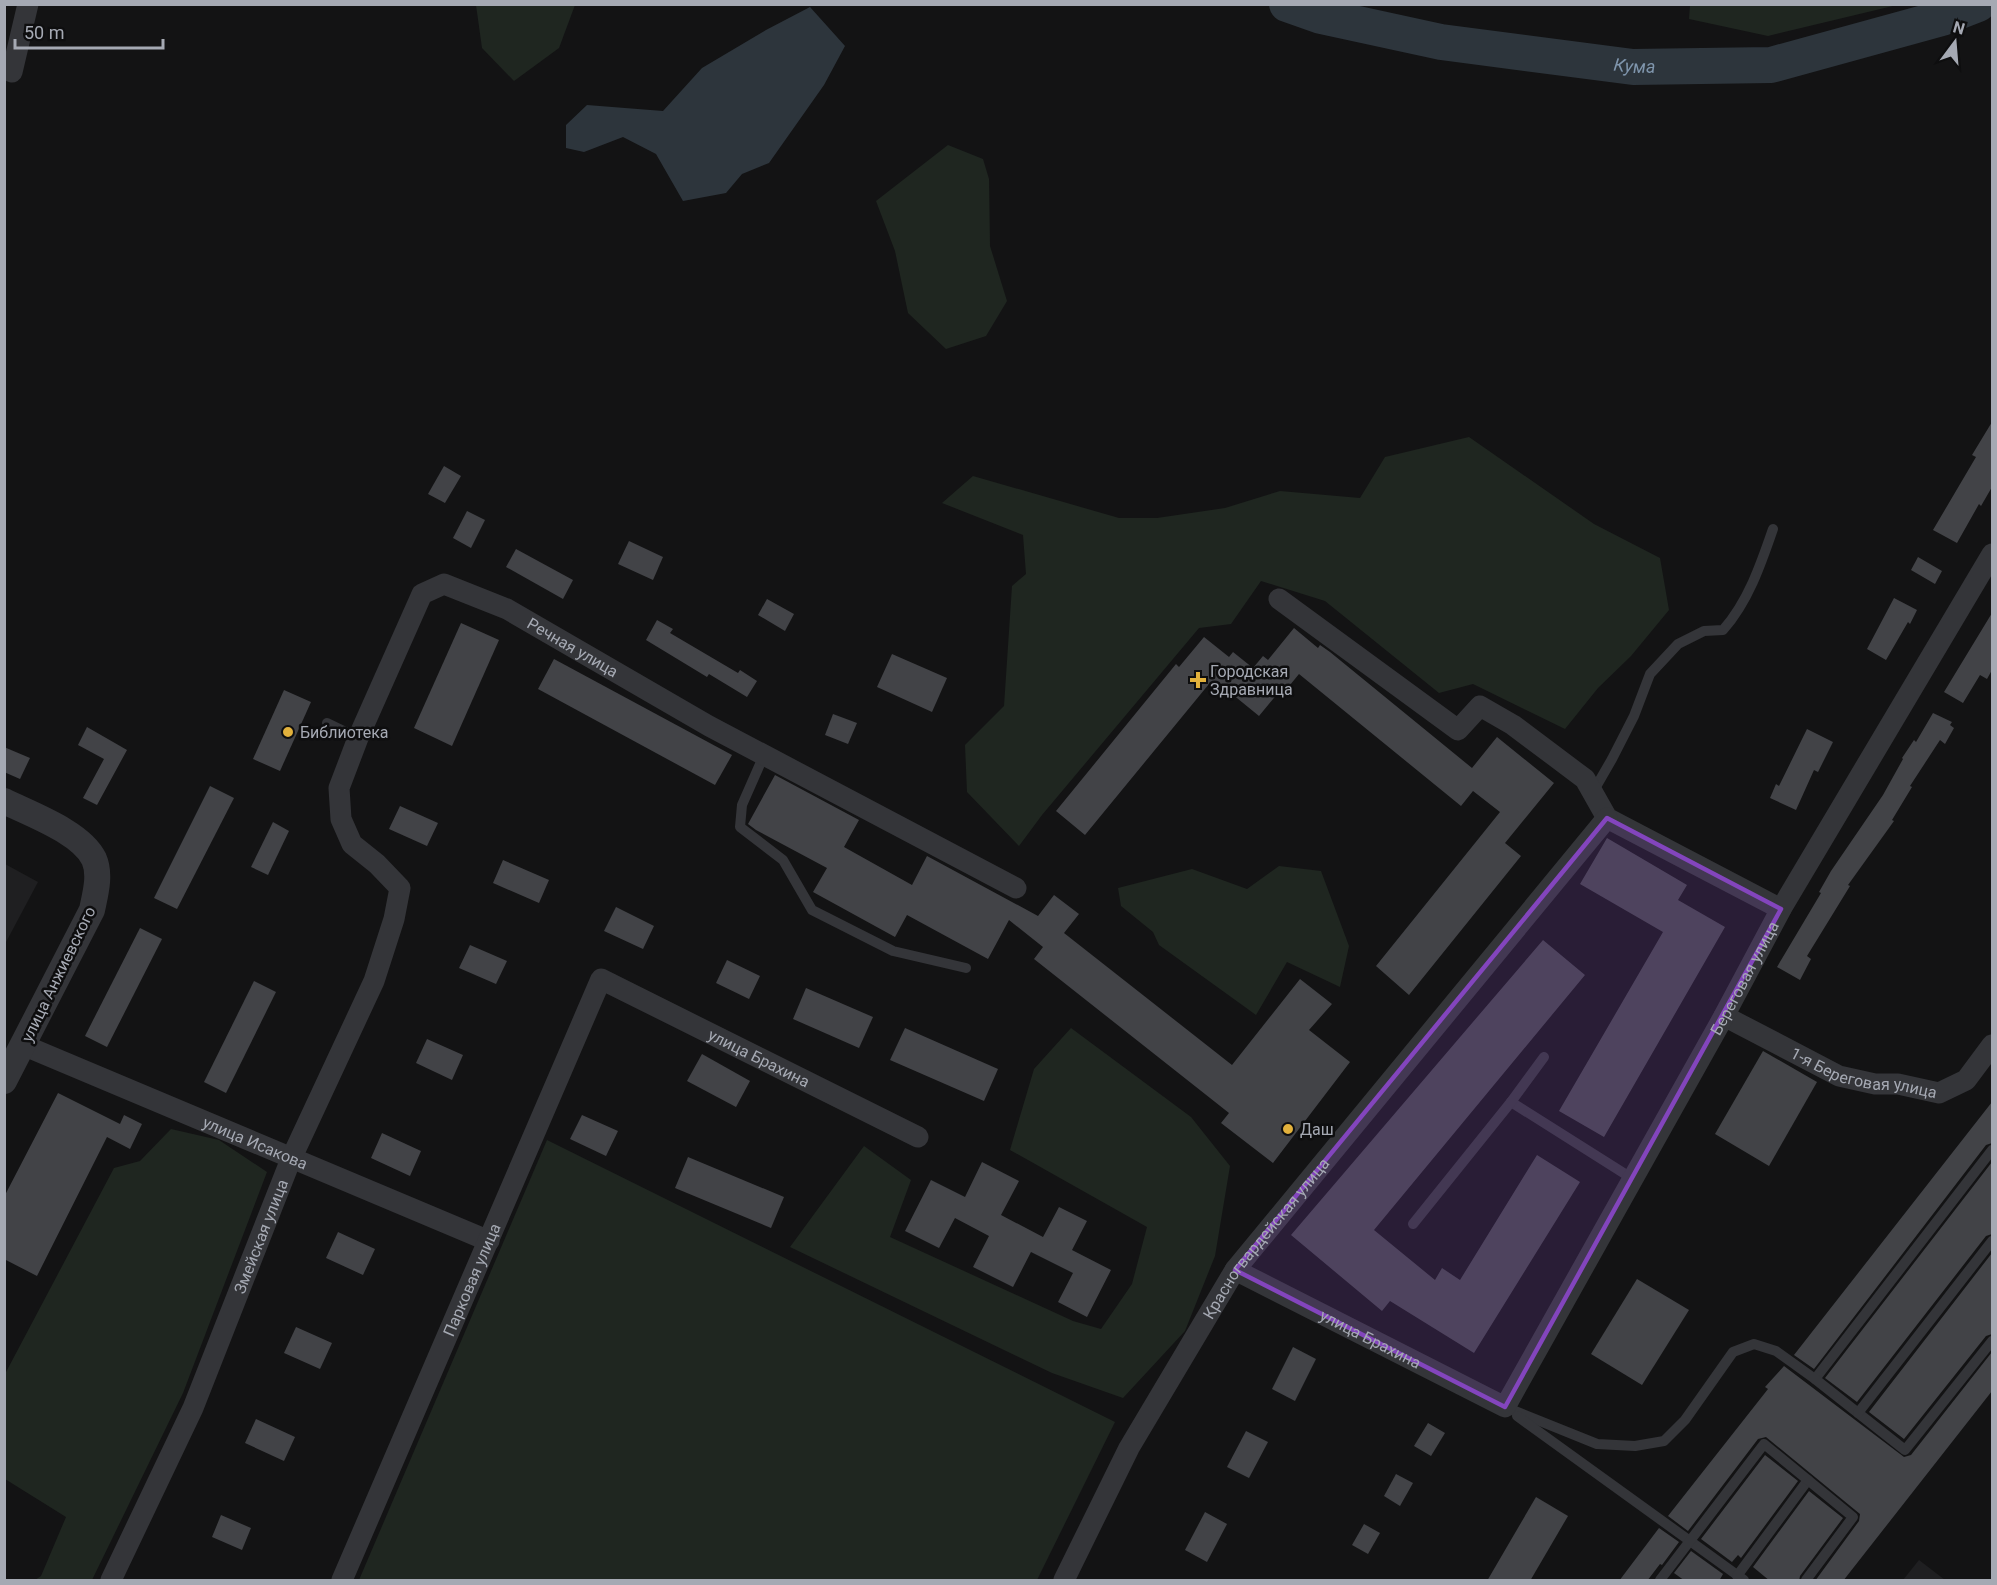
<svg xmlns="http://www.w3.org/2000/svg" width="1997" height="1585" viewBox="0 0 1997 1585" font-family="Roboto,sans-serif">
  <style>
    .built { fill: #1f1f21 }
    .green { fill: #1f2620 }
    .water { fill: #2d353c }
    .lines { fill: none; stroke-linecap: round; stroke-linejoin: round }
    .river { stroke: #2d353c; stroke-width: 36 }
    .building { fill: #424347 }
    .service { stroke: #343539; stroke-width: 10 }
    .minor { stroke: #343539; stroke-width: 21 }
    .tertiary { stroke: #343539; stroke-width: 26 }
    .marked { fill: #8345bd; fill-opacity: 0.2; stroke: #8345bd; stroke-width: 4.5; stroke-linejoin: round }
    .poi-dot { fill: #e2b13c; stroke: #0e0e0f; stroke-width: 2 }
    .labels { text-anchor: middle; stroke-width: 5; stroke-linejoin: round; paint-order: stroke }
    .street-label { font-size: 16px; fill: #a5a9b3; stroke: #0e0e0f }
    .poi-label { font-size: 16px; fill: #a5a9b3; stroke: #0e0e0f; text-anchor: start }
    .water-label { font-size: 18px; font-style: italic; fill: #7f95ac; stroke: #0e0e0f }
  </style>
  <rect width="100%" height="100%" fill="#131314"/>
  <g class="built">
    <path d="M 5,864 L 38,882 L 5,944 Z"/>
    <path d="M 1919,1560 L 1945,1580 L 1903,1580 Z"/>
  </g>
  <g class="green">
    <path d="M 476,5 L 476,4 L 575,5 L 559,48 L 514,81 L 482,48 Z"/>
    <path d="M 1690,5 L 1690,4 L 1897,5 L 1768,36 L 1689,19 Z"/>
    <path d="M 948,145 L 983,159 L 989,179 L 990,246 L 1007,301 L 986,336 L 946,349 L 908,313 L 895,251 L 876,201 Z"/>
    <path d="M 1469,437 L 1594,524 L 1660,558 L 1669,610 L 1631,656 L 1598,688 L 1565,729 L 1473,684 L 1439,693 L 1325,601 L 1261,581 L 1231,624 L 1199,628 L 1042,815 L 1019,846 L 967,792 L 965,745 L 1004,706 L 1012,586 L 1026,574 L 1023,535 L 942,503 L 973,476 L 1119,518 L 1157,518 L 1225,508 L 1280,491 L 1360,498 L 1385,457 Z"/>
    <path d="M 1279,866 L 1321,871 L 1349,946 L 1340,987 L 1287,962 L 1256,1015 L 1159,945 L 1153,932 L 1121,906 L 1118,888 L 1192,869 L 1247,889 Z"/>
    <path d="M 1071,1028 L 1191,1117 L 1230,1166 L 1215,1256 L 1185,1331 L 1123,1398 L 1052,1373 L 790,1247 L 864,1146 L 911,1180 L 890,1237 L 1073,1321 L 1101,1329 L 1132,1284 L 1147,1227 L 1010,1150 L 1034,1069 Z"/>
    <path d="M 171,1129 L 219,1140 L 267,1172 L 183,1393 L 92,1580 L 35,1580 L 41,1576 L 66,1517 L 5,1479 L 5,1374 L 114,1168 L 140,1161 Z"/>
    <path d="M 547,1140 L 1115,1422 L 1037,1580 L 359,1580 Z"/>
  </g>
  <path class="water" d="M 810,7 L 845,46 L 824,85 L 769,163 L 742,174 L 726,193 L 683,201 L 656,154 L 623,137 L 584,152 L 566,148 L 566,125 L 587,105 L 663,111 L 702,68 L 766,30 Z"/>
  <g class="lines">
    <path class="river" id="s1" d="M 1287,4 L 1321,16 L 1441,42 L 1633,67 L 1771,65 L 1942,18 L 1978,4"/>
  </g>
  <g class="building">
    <path d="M 1992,422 L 1992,487 L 1981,506 L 1979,504 L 1957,543 L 1933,530 L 1976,457 L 1972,455 Z"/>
    <path d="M 444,466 L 461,476 L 445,503 L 428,494 Z"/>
    <path d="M 467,511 L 485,520 L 471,548 L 453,538 Z"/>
    <path d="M 629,541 L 663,557 L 653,580 L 618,564 Z"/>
    <path d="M 516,549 L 573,580 L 563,599 L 506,567 Z"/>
    <path d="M 1918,557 L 1942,571 L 1935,584 L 1911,570 Z"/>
    <path d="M 1894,598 L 1917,610 L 1910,624 L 1908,622 L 1886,660 L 1867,649 Z"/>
    <path d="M 767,599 L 794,614 L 785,631 L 758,615 Z"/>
    <path d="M 1992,613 L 1992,670 L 1987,679 L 1980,675 L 1963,703 L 1944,692 Z"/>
    <path d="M 657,620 L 673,629 L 670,633 L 738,673 L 740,670 L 757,681 L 747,697 L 709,674 L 707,677 L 646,640 Z"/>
    <path d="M 461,623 L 499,640 L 452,746 L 414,728 Z"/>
    <path d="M 1294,628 L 1318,648 L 1320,645 L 1330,652 L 1472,768 L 1497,737 L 1554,783 L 1505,843 L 1521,856 L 1409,995 L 1376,966 L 1500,812 L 1473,791 L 1461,806 L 1299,674 L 1281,696 L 1278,693 L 1259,716 L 1221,685 L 1217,691 L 1209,684 L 1085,835 L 1056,811 L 1176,664 L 1179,667 L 1204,637 L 1229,657 L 1233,652 L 1253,668 L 1263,656 L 1268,660 Z"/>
    <path d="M 892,654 L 947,678 L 932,712 L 877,687 Z"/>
    <path d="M 554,659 L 732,755 L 715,785 L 538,689 Z"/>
    <path d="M 284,690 L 311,702 L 280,771 L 253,759 Z"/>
    <path d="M 1933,713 L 1952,722 L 1950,725 L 1954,728 L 1945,744 L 1940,740 L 1910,786 L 1912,787 L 1892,820 L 1894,821 L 1848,885 L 1850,886 L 1807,956 L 1811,959 L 1800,980 L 1777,967 L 1821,893 L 1819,892 L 1831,871 L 1883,795 L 1903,759 L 1902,758 L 1914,740 L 1916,742 Z"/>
    <path d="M 833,714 L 857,723 L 848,744 L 825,735 Z"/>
    <path d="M 87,727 L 127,750 L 97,805 L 83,798 L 104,759 L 78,745 Z"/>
    <path d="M 1807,729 L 1833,742 L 1818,772 L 1814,770 L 1796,810 L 1770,798 L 1776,784 L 1779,786 Z"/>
    <path d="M 4,747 L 30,758 L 20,779 L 4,772 Z"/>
    <path d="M 775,775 L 859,820 L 844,847 L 912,885 L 927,856 L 1038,916 L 1054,895 L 1079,914 L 1064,933 L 1232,1065 L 1300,979 L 1332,1004 L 1309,1030 L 1350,1062 L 1273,1163 L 1221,1123 L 1229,1113 L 1034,959 L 1043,947 L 1009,920 L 988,959 L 907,915 L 895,937 L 813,892 L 827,868 L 756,830 L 748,824 Z"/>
    <path d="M 210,786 L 234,798 L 177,909 L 154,898 Z"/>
    <path d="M 400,806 L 438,823 L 427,846 L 389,829 Z"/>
    <path d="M 273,822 L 289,831 L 268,875 L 251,867 Z"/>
    <path d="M 1607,838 L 1687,885 L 1678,900 L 1725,927 L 1604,1137 L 1559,1111 L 1663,932 L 1580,884 Z"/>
    <path d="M 503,860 L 549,880 L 539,903 L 493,883 Z"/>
    <path d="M 616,907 L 654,926 L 643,949 L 604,931 Z"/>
    <path d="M 140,928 L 162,939 L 107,1047 L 85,1036 Z"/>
    <path d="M 1543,940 L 1585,975 L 1374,1230 L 1435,1280 L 1442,1268 L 1460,1280 L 1537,1155 L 1580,1182 L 1474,1353 L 1390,1301 L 1382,1311 L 1291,1235 Z"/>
    <path d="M 470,945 L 507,961 L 496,984 L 459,968 Z"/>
    <path d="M 727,960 L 760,976 L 749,999 L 716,983 Z"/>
    <path d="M 254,981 L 276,992 L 226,1093 L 204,1082 Z"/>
    <path d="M 806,988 L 873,1017 L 859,1048 L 793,1019 Z"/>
    <path d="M 905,1028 L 998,1069 L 984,1101 L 890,1060 Z"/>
    <path d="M 427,1039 L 463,1055 L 452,1080 L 416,1063 Z"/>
    <path d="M 1763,1051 L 1817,1082 L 1769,1166 L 1715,1134 Z"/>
    <path d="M 702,1054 L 750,1081 L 736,1107 L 687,1081 Z"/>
    <path d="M 58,1093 L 120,1124 L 124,1115 L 142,1124 L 130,1149 L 107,1137 L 37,1276 L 4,1259 L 4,1197 Z"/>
    <path d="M 1992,1102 L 1992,1143 L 1986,1145 L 1814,1369 L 1794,1355 Z"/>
    <path d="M 582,1115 L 618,1131 L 606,1156 L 570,1139 Z"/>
    <path d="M 382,1133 L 421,1151 L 410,1176 L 371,1158 Z"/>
    <path d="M 688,1157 L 784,1197 L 771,1228 L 675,1188 Z"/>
    <path d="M 982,1162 L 1019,1181 L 1001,1215 L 1043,1237 L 1059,1207 L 1087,1221 L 1072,1250 L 1111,1270 L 1087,1317 L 1058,1302 L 1073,1273 L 1031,1252 L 1013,1287 L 973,1267 L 989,1236 L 955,1218 L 939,1248 L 905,1231 L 931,1180 L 965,1197 Z"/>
    <path d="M 1992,1162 L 1992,1234 L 1986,1236 L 1857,1402 L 1825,1378 Z"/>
    <path d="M 338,1232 L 375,1249 L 363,1275 L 326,1258 Z"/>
    <path d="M 1992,1253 L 1992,1334 L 1986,1336 L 1904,1439 L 1869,1412 Z"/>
    <path d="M 1637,1279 L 1689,1310 L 1642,1385 L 1591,1354 Z"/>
    <path d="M 296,1327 L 332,1343 L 320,1369 L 284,1353 Z"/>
    <path d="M 1293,1347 L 1316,1359 L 1295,1401 L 1272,1389 Z"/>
    <path d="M 1992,1352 L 1992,1391 L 1843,1581 L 1815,1581 L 1859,1521 L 1860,1514 L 1766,1437 L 1758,1439 L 1688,1531 L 1668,1516 L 1768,1389 L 1765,1387 L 1784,1366 L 1904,1457 L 1911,1455 Z"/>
    <path d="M 256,1419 L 295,1437 L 284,1461 L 245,1443 Z"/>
    <path d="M 1428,1423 L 1445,1433 L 1431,1456 L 1414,1446 Z"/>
    <path d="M 1246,1431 L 1268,1442 L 1249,1478 L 1227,1467 Z"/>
    <path d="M 1765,1455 L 1798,1481 L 1741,1558 L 1738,1555 L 1732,1562 L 1701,1539 Z"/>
    <path d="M 1396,1474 L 1413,1483 L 1400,1506 L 1384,1496 Z"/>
    <path d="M 1809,1491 L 1843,1518 L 1800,1576 L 1799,1581 L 1770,1581 L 1753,1567 Z"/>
    <path d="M 1536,1497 L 1568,1516 L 1530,1581 L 1487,1581 Z"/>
    <path d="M 1205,1512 L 1227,1524 L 1207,1562 L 1185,1550 Z"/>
    <path d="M 221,1515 L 251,1528 L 242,1550 L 212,1537 Z"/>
    <path d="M 1364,1524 L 1380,1533 L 1368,1554 L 1352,1545 Z"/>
    <path d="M 1659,1528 L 1679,1542 L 1662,1565 L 1660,1564 L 1647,1581 L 1619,1581 Z"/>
    <path d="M 1691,1551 L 1723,1574 L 1719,1581 L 1685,1581 L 1674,1573 Z"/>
  </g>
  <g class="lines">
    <g class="service">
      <path d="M 327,723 L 358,738"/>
      <path d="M 764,755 L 742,805 L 740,827 L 783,860 L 812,910 L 893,951 L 966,968"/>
      <path d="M 1593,792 L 1612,759 L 1634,716 L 1650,674 L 1678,644 L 1704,631 L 1723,630 C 1748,602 1761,564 1773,529"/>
      <path d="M 1511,1102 L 1633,1179"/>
      <path d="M 1413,1224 L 1511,1102 L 1544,1057"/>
      <path d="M 1815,1379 L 1992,1150"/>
      <path d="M 1505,1407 L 1597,1444 L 1635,1446 L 1664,1441 L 1685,1420 L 1733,1352 L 1754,1344 L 1776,1351 L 1815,1379 L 1905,1450 L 1992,1341"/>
      <path d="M 1858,1413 L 1992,1241"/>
      <path d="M 1517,1416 L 1744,1580"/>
      <path d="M 1737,1576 L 1808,1480"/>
      <path d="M 1660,1580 L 1764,1444 L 1853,1517 L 1806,1580"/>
    </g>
    <g class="minor">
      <path d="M 12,72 L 28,4"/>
      <path d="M 1279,599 L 1458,730 L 1480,706 L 1513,725 L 1585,779 L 1607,818 L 1781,909"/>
      <path id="s2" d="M 1724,1016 L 1839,1076 L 1875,1084 L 1898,1084 L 1939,1093 L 1966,1080 L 1992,1045"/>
      <path id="s3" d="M 23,1045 L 489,1241"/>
      <path id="s4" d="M 1235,1270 L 1505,1407 L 1724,1016 L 1781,909 L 1992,554"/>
      <path id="s5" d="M 111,1580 L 193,1408 L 291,1159 L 374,981 L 394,919 L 400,888 L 377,864 L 352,844 L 341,819 L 339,788 L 358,738 L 422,594 L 444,584 L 507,609 L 709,726 L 1016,888"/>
      <path id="s6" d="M 342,1580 L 601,979 L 918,1137"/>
      <path id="s7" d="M 1064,1580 L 1129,1448 L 1235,1270 L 1607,818"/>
    </g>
    <path class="tertiary" d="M 4,801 C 30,814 81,832 94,859 C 101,875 95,895 92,910 L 4,1081"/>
  </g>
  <path class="marked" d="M 1607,818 L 1781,909 L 1505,1407 L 1235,1270 Z"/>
  <g class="poi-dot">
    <path d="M1195 671h6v6h6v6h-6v6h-6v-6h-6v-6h6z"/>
    <circle cx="288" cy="732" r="6"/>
    <circle cx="1288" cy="1129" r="6"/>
  </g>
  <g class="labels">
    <g class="street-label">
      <text dy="6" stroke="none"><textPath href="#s5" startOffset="1254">Речная улица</textPath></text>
      <text transform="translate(58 974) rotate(-64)" y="6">улица Анжиевского</text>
      <text dy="6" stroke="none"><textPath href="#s4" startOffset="794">Береговая улица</textPath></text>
      <text dy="6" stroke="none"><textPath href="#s6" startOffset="831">улица Брахина</textPath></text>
      <text dy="6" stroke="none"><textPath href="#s2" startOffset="153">1-я Береговая улица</textPath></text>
      <text dy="6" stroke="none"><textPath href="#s3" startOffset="252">улица Исакова</textPath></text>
      <text dy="6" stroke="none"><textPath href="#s5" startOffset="375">Змейская улица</textPath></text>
      <text dy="6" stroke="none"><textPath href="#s7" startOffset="398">Красногвардейская улица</textPath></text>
      <text dy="6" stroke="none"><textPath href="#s6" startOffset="327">Парковая улица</textPath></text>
      <text dy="6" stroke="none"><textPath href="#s4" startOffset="152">улица Брахина</textPath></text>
    </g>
    <g class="poi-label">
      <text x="1210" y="677">Городская<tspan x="1210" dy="18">Здравница</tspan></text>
      <text x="300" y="738">Библиотека</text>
      <text x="1300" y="1135">Даш</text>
    </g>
    <g class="water-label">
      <text dy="6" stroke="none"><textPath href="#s1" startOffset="354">Кума</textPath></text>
    </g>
  </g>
  <rect width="1997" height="1585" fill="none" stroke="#a5a9b3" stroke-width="12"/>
  <g transform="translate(1955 42) rotate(16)" stroke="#0e0e0f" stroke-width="4.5" paint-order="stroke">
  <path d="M0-4.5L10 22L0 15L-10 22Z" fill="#a5a9b3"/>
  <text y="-9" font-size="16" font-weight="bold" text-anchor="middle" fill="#a5a9b3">N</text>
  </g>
  <path d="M15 39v9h148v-9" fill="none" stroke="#a5a9b3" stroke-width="3"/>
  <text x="24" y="39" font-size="18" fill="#a5a9b3" stroke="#0e0e0f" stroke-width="4.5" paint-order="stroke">50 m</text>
</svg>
